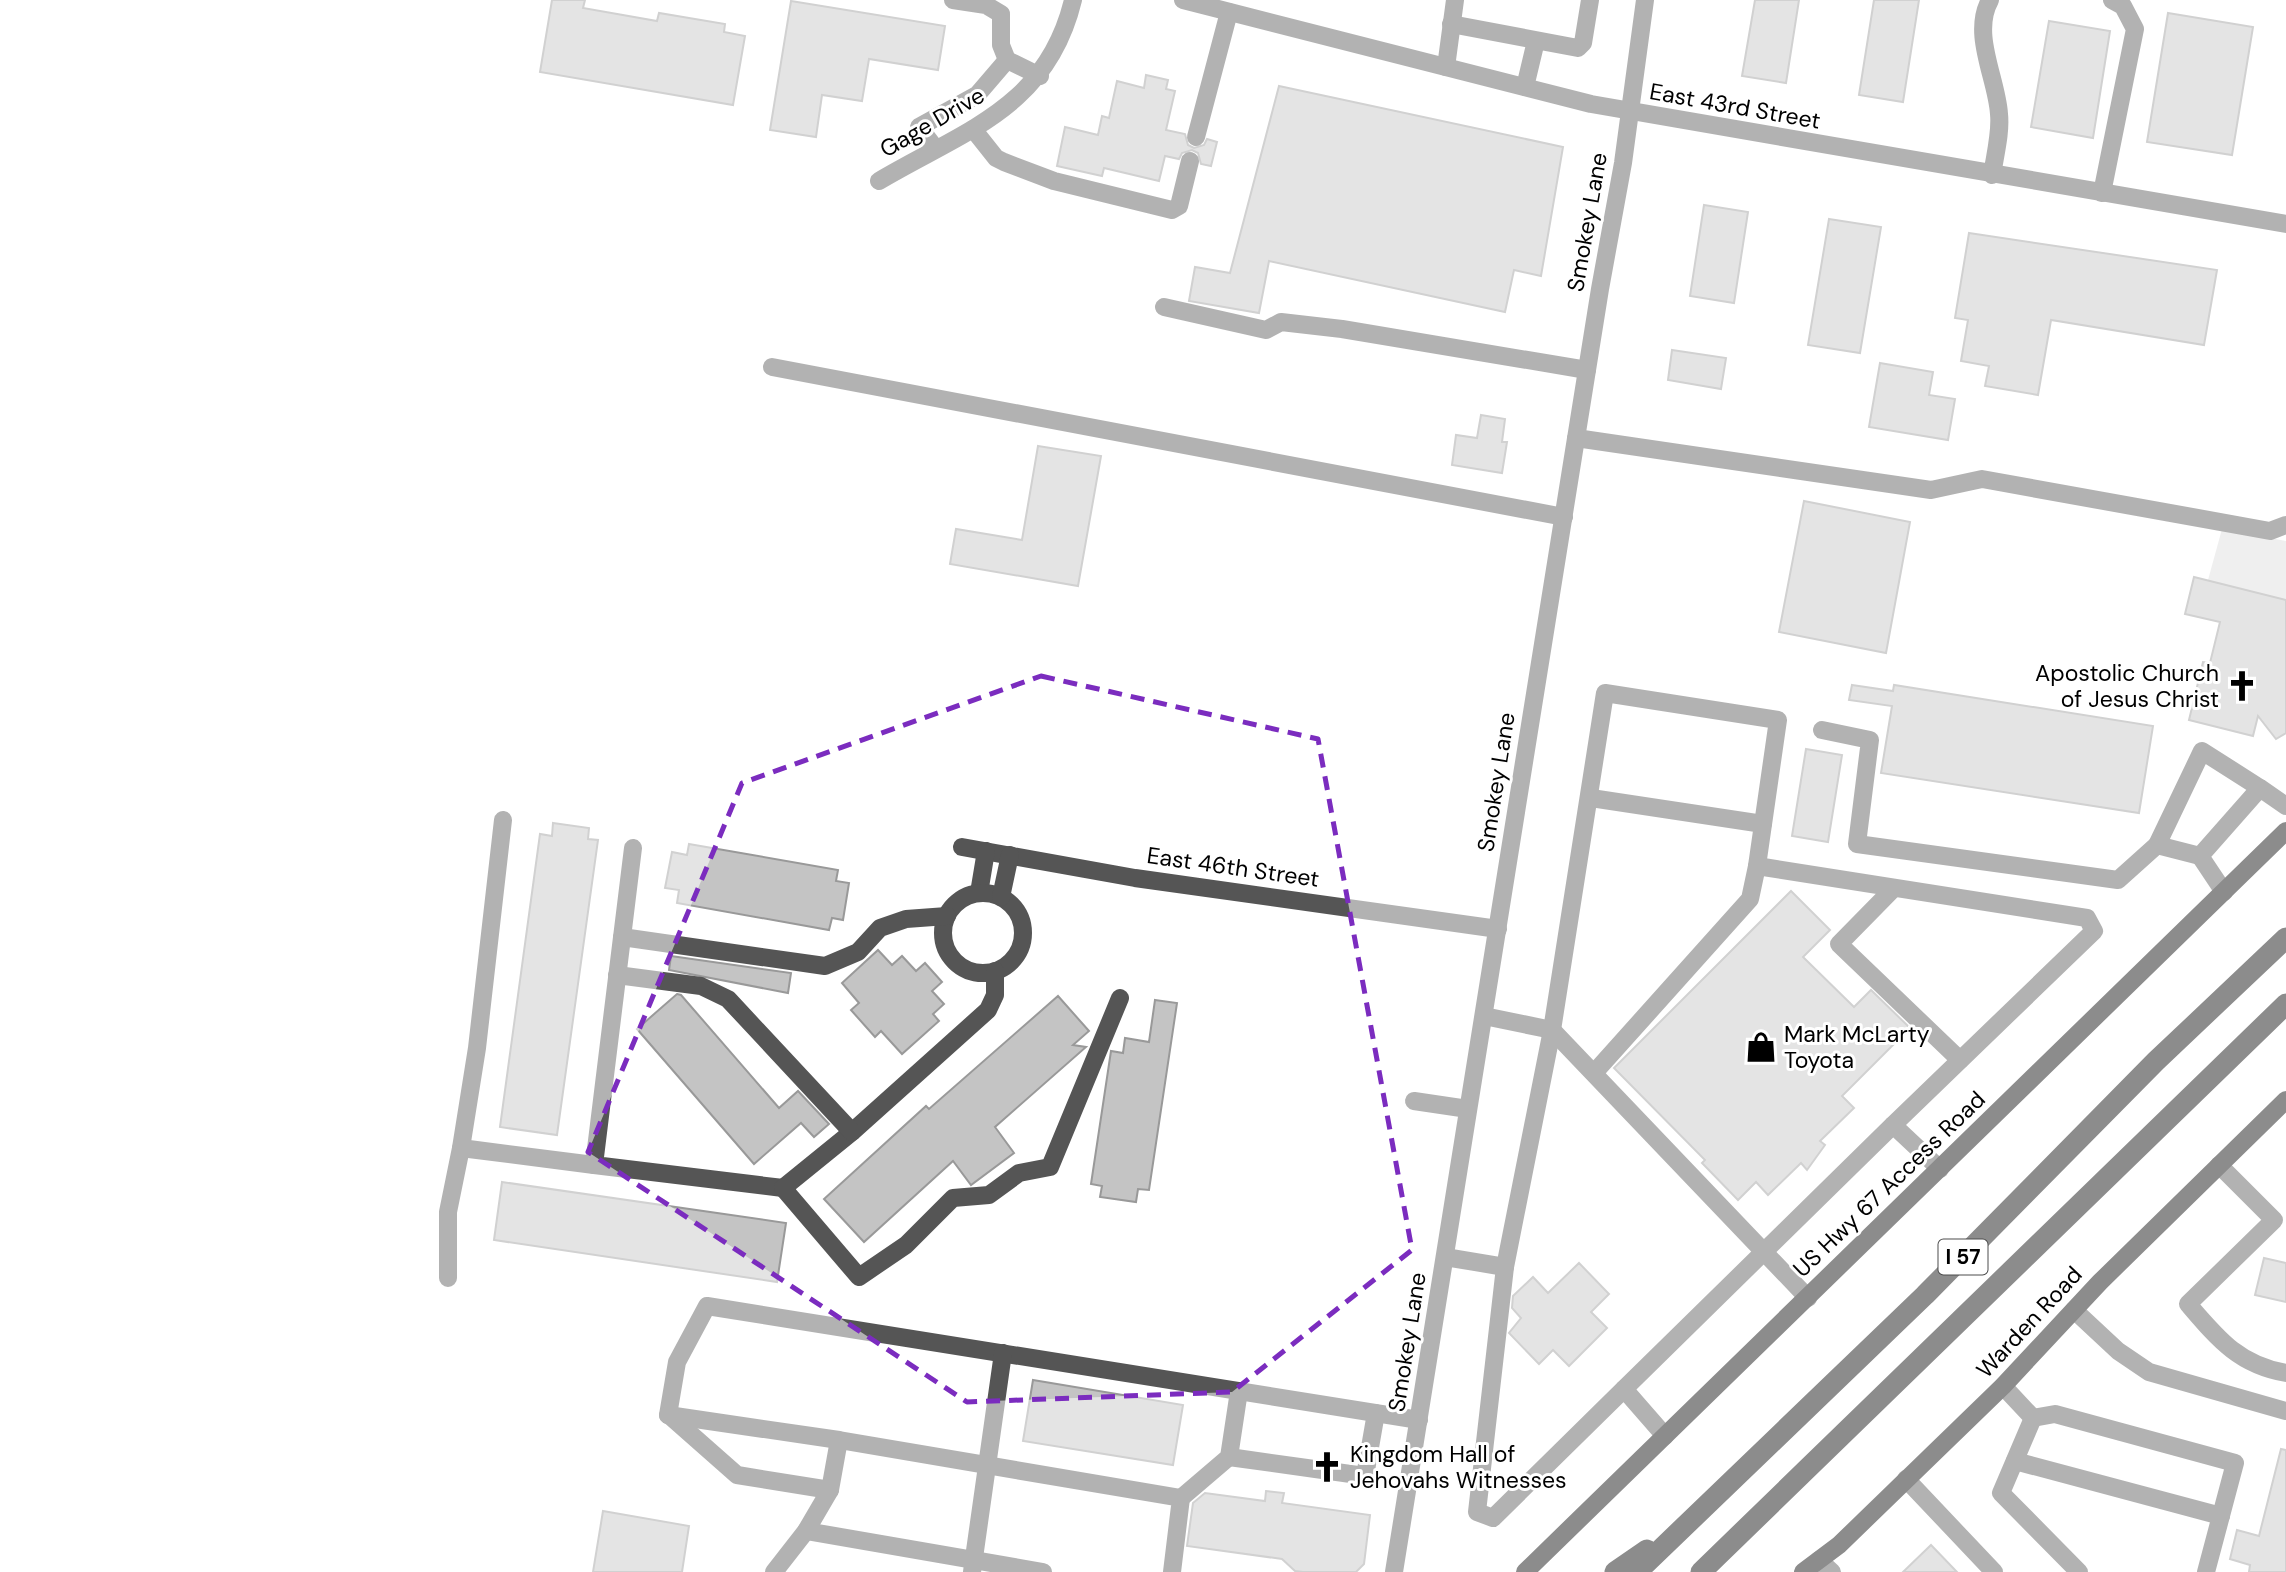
<svg xmlns="http://www.w3.org/2000/svg" width="2286" height="1572" viewBox="0 0 2286 1572" font-family="'DM Sans',sans-serif">
  <style>
    .green { fill: #dcdcdc }
    .building { fill: #c4c4c4; stroke: #999; stroke-width: 2 }
    .lines { fill: none; stroke-linecap: round; stroke-linejoin: round }
    .minor { stroke: #555; stroke-width: 18 }
    .major { stroke: #000; stroke-width: 18 }
    .highway { stroke: #000; stroke-width: 21 }
    .marked { fill: none; stroke: #7b2cbf; stroke-width: 5; stroke-dasharray: 14 9; stroke-linejoin: round }
    .labels { text-anchor: middle; stroke-width: 6; stroke-linejoin: round; paint-order: stroke }
    .shield { fill: #fff; stroke: #4c4c4c; stroke-width: 2 }
    .shield-label { font-size: 21px; font-weight: bold; fill: #000 }
    .street-label { font-size: 23px; fill: #000; stroke: #fff }
    .poi-label { font-size: 23px; fill: #000; stroke: #fff; text-anchor: start }
  </style>
  <rect width="100%" height="100%" fill="#fff"/>
  <path class="green" d="M 2222,529 L 2286,541 L 2286,600 L 2208,580 Z"/>
  <g class="building">
    <path d="M 552,0 L 585,0 L 583,8 L 657,21 L 659,13 L 725,24 L 724,32 L 745,36 L 733,105 L 540,72 Z"/>
    <path d="M 1755,0 L 1799,0 L 1786,83 L 1742,76 Z"/>
    <path d="M 1874,0 L 1919,0 L 1903,102 L 1859,95 Z"/>
    <path d="M 791,1 L 945,26 L 938,70 L 869,59 L 862,101 L 822,95 L 816,137 L 770,130 Z"/>
    <path d="M 2168,13 L 2253,27 L 2232,155 L 2147,142 Z"/>
    <path d="M 2049,21 L 2110,31 L 2093,138 L 2031,127 Z"/>
    <path d="M 1146,75 L 1168,80 L 1166,89 L 1175,91 L 1166,130 L 1185,134 L 1188,145 L 1194,148 L 1204,145 L 1207,139 L 1217,142 L 1211,166 L 1201,164 L 1198,153 L 1192,150 L 1182,153 L 1179,159 L 1165,156 L 1159,181 L 1104,168 L 1102,176 L 1057,166 L 1065,127 L 1098,135 L 1102,116 L 1109,118 L 1117,81 L 1144,88 Z"/>
    <path d="M 1279,86 L 1563,147 L 1541,276 L 1514,270 L 1505,312 L 1269,261 L 1259,313 L 1189,301 L 1195,267 L 1230,273 Z"/>
    <path d="M 1704,205 L 1748,212 L 1734,303 L 1690,296 Z"/>
    <path d="M 1829,219 L 1881,227 L 1860,353 L 1808,345 Z"/>
    <path d="M 1969,233 L 2217,270 L 2204,345 L 2051,320 L 2038,395 L 1985,386 L 1989,366 L 1961,361 L 1968,320 L 1955,318 Z"/>
    <path d="M 1672,350 L 1726,358 L 1721,389 L 1668,380 Z"/>
    <path d="M 1880,363 L 1933,372 L 1929,395 L 1955,399 L 1948,440 L 1869,427 Z"/>
    <path d="M 1481,415 L 1505,419 L 1502,442 L 1507,442 L 1502,473 L 1452,465 L 1456,435 L 1477,438 Z"/>
    <path d="M 1038,446 L 1101,456 L 1078,586 L 950,564 L 956,529 L 1022,540 Z"/>
    <path d="M 1804,501 L 1910,522 L 1886,653 L 1779,632 Z"/>
    <path d="M 2194,577 L 2286,600 L 2286,733 L 2276,739 L 2258,716 L 2253,736 L 2189,720 L 2203,662 L 2210,663 L 2220,622 L 2185,614 Z"/>
    <path d="M 1852,685 L 1893,691 L 1894,685 L 2153,726 L 2139,813 L 1881,773 L 1892,706 L 1849,700 Z"/>
    <path d="M 1806,749 L 1842,755 L 1828,842 L 1792,836 Z"/>
    <path d="M 553,823 L 589,828 L 588,839 L 598,840 L 557,1135 L 500,1127 L 540,834 L 552,836 Z"/>
    <path d="M 689,844 L 838,870 L 836,881 L 849,883 L 843,920 L 832,918 L 829,930 L 677,903 L 679,890 L 665,888 L 672,852 L 687,855 Z"/>
    <path d="M 1791,891 L 1830,930 L 1803,957 L 1854,1007 L 1871,990 L 1910,1028 L 1842,1096 L 1854,1108 L 1820,1141 L 1825,1145 L 1807,1170 L 1801,1163 L 1768,1195 L 1756,1182 L 1738,1200 L 1702,1163 L 1705,1160 L 1614,1068 Z"/>
    <path d="M 878,950 L 892,965 L 902,956 L 916,971 L 925,963 L 942,982 L 932,991 L 944,1004 L 933,1014 L 939,1021 L 902,1054 L 881,1031 L 875,1037 L 851,1010 L 859,1003 L 842,983 Z"/>
    <path d="M 671,956 L 791,973 L 788,993 L 669,970 Z"/>
    <path d="M 677,994 L 681,995 L 779,1108 L 798,1091 L 829,1124 L 814,1137 L 801,1123 L 754,1164 L 637,1029 Z"/>
    <path d="M 1058,996 L 1089,1031 L 1073,1045 L 1086,1047 L 995,1127 L 1014,1153 L 971,1185 L 953,1161 L 864,1242 L 824,1199 L 926,1106 L 929,1109 Z"/>
    <path d="M 1155,1000 L 1177,1003 L 1149,1190 L 1138,1189 L 1136,1202 L 1100,1197 L 1102,1186 L 1091,1184 L 1111,1051 L 1123,1053 L 1125,1038 L 1149,1042 Z"/>
    <path d="M 502,1182 L 786,1223 L 777,1282 L 494,1240 Z"/>
    <path d="M 2264,1258 L 2286,1263 L 2286,1302 L 2255,1295 Z"/>
    <path d="M 1579,1263 L 1609,1294 L 1591,1312 L 1607,1328 L 1569,1366 L 1553,1350 L 1539,1364 L 1509,1333 L 1521,1318 L 1512,1308 L 1513,1296 L 1533,1277 L 1548,1293 Z"/>
    <path d="M 1033,1380 L 1183,1405 L 1173,1465 L 1023,1441 Z"/>
    <path d="M 2281,1449 L 2286,1450 L 2286,1572 L 2249,1572 L 2250,1565 L 2230,1559 L 2237,1530 L 2259,1536 Z"/>
    <path d="M 1266,1491 L 1284,1493 L 1282,1503 L 1370,1515 L 1364,1564 L 1356,1572 L 1303,1572 L 1295,1571 L 1282,1559 L 1187,1546 L 1193,1503 L 1205,1493 L 1265,1501 Z"/>
    <path d="M 603,1511 L 689,1526 L 682,1572 L 593,1572 Z"/>
    <path d="M 1931,1545 L 1957,1572 L 1903,1572 Z"/>
  </g>
  <g class="lines">
    <g class="minor">
      <path d="M 953,0 L 986,5 L 1001,14 L 1001,45 L 1007,60 L 1040,76"/>
      <path d="M 1183,0 L 1591,104 L 2286,224"/>
      <path d="M 1990,0 C 1971,34 1997,79 1999,114 C 2001,133 1995,155 1992,175"/>
      <path d="M 1451,24 L 1578,48 L 1583,43 L 1590,0"/>
      <path d="M 1446,67 L 1455,0"/>
      <path d="M 1525,87 L 1536,41"/>
      <path d="M 973,129 L 996,158 L 1004,162 L 1054,181 L 1172,210 L 1179,206 L 1190,161"/>
      <path d="M 1196,137 L 1229,12"/>
      <path d="M 935,148 L 919,127 L 977,95 L 1007,60"/>
      <path d="M 879,181 C 965,130 1047,108 1073,0"/>
      <path d="M 2102,193 L 2135,29 L 2123,6 L 2112,0"/>
      <path d="M 1164,307 L 1266,330 L 1281,322 L 1342,329 L 1587,370"/>
      <path d="M 772,367 L 1564,517"/>
      <path d="M 1576,438 L 1931,490 L 1982,479 L 2270,531 L 2286,525"/>
      <path d="M 1822,730 L 1870,740 L 1857,844 L 2118,880 L 2157,845 L 2200,856"/>
      <path d="M 1591,798 L 1763,824"/>
      <path d="M 503,820 L 477,1048 L 461,1148 L 594,1165"/>
      <path d="M 2157,845 L 2202,751 L 2260,788"/>
      <path d="M 962,847 L 1135,878 L 1498,929"/>
      <path d="M 633,848 L 594,1165 L 783,1188"/>
      <path d="M 1894,888 L 1839,944 L 1960,1060"/>
      <path d="M 2224,892 L 2200,856 L 2260,788 L 2286,806"/>
      <path d="M 979,893 L 986,851"/>
      <circle cx="983" cy="933" r="40"/>
      <path d="M 1001,897 L 1010,855"/>
      <path d="M 622,937 L 825,966 L 858,952 L 880,928 L 906,919 L 947,916"/>
      <path d="M 995,971 L 995,995 L 988,1010 L 852,1132 L 783,1188 L 859,1277 L 906,1245 L 953,1198 L 989,1195 L 1019,1173 L 1050,1167 L 1120,998"/>
      <path d="M 617,975 L 701,986 L 728,999 L 852,1132"/>
      <path d="M 1484,1016 L 1552,1030 L 1808,1298"/>
      <path d="M 1594,1073 L 1750,899 L 1757,866"/>
      <path d="M 1414,1101 L 1468,1109"/>
      <path d="M 2219,1165 L 2274,1220 L 2188,1304 C 2218,1339 2239,1365 2286,1373"/>
      <path d="M 1445,1257 L 1505,1267"/>
      <path d="M 448,1278 L 448,1212 L 461,1148"/>
      <path d="M 2074,1310 L 2118,1351 L 2149,1372 L 2286,1411"/>
      <path d="M 2003,1386 L 2033,1418 L 2001,1493 L 2079,1572"/>
      <path d="M 1624,1389 L 1893,1125 L 1940,1169"/>
      <path d="M 668,1415 L 677,1362 L 707,1306 L 1419,1420"/>
      <path d="M 668,1415 L 839,1440 L 1181,1498 L 1172,1572"/>
      <path d="M 669,1415 L 737,1475 L 830,1490"/>
      <path d="M 2033,1418 L 2055,1414 L 2235,1463 L 2206,1572"/>
      <path d="M 1665,1436 L 1624,1389 L 1493,1518 L 1477,1512 L 1505,1267 L 1552,1030 L 1605,693 L 1778,720 L 1757,866 L 2087,918 L 2094,931 L 1893,1125"/>
      <path d="M 1229,1457 L 1365,1476 L 1376,1413"/>
      <path d="M 2015,1461 L 2221,1516"/>
      <path d="M 1906,1479 L 1994,1572"/>
      <path d="M 1181,1498 L 1229,1457 L 1239,1391"/>
      <path d="M 806,1531 L 1043,1572"/>
      <path d="M 1819,1560 L 1832,1572"/>
      <path d="M 774,1572 L 806,1531 L 830,1490 L 839,1440"/>
      <path d="M 972,1572 L 1003,1353"/>
      <path d="M 1394,1572 L 1600,289 L 1623,163 L 1645,0"/>
    </g>
    <g class="major">
      <path d="M 1525,1572 L 2286,831"/>
      <path d="M 1803,1572 L 1839,1545 L 2003,1386 L 2100,1282 L 2286,1100"/>
    </g>
    <g class="highway">
      <path d="M 1615,1572 L 1647,1550"/>
      <path d="M 1637,1572 L 1925,1295 L 2156,1061 L 2286,938"/>
      <path d="M 1701,1572 L 2286,1004"/>
    </g>
  </g>
  <path d="M0 0H2286V1572H0ZM 1041,676 L 1318,739 L 1412,1250 L 1232,1392 L 967,1402 L 588,1152 L 742,783 Z" fill="#fff" fill-opacity=".55" fill-rule="evenodd"/>
  <path class="marked" d="M 1041,676 L 1318,739 L 1412,1250 L 1232,1392 L 967,1402 L 588,1152 L 742,783 Z"/>
  <defs>
    <symbol id="church-bare" viewBox="-9 -9 18 18"><path d="M-1.2-6h2.4v3.5h3.3v2.4h-3.3V6h-2.4V-.1h-3.3v-2.4h3.3Z" fill="#000" stroke="#fff" stroke-width="2.5" paint-order="stroke"/></symbol>
    <symbol id="shop-bare" viewBox="-9 -9 18 18"><path d="M-5-2.5h2.3a2.7 3.5 0 0 1 5.4 0H5L5.5 6h-11ZM-1.5-2.5h3a1.5 2.3 0 0 0-3 0Z" fill="#000" stroke="#fff" stroke-width="2.5" paint-order="stroke"/></symbol>
  </defs>
  <g fill-rule="evenodd">
    <use href="#church-bare" x="2220" y="664" width="44" height="44"/>
    <use href="#shop-bare" x="1739" y="1025" width="44" height="44"/>
    <use href="#church-bare" x="1305" y="1445" width="44" height="44"/>
  </g>
  <g class="labels">
    <rect class="shield" x="1938.5" y="1239.5" width="49" height="35" rx="5"/>
    <g class="shield-label">
      <text x="1963" y="1264">I 57</text>
    </g>
    <g class="street-label">
      <text transform="translate(1735 106) rotate(10)" y="8">East 43rd Street</text>
      <text transform="translate(932 122) rotate(-30)" y="8">Gage Drive</text>
      <text transform="translate(1587 222) rotate(-80)" y="8">Smokey Lane</text>
      <text transform="translate(1496 782) rotate(-81)" y="8">Smokey Lane</text>
      <text transform="translate(1233 867) rotate(8)" y="8">East 46th Street</text>
      <text transform="translate(1889 1184) rotate(-44)" y="8">US Hwy 67 Access Road</text>
      <text transform="translate(2029 1322) rotate(-47)" y="8">Warden Road</text>
      <text transform="translate(1407 1342) rotate(-81)" y="8">Smokey Lane</text>
    </g>
    <g class="poi-label">
      <text x="2219" y="681" text-anchor="end">Apostolic Church<tspan x="2219" dy="26">of Jesus Christ</tspan></text>
      <text x="1784" y="1042">Mark McLarty<tspan x="1784" dy="26">Toyota</tspan></text>
      <text x="1350" y="1462">Kingdom Hall of<tspan x="1350" dy="26">Jehovahs Witnesses</tspan></text>
    </g>
  </g>
</svg>
